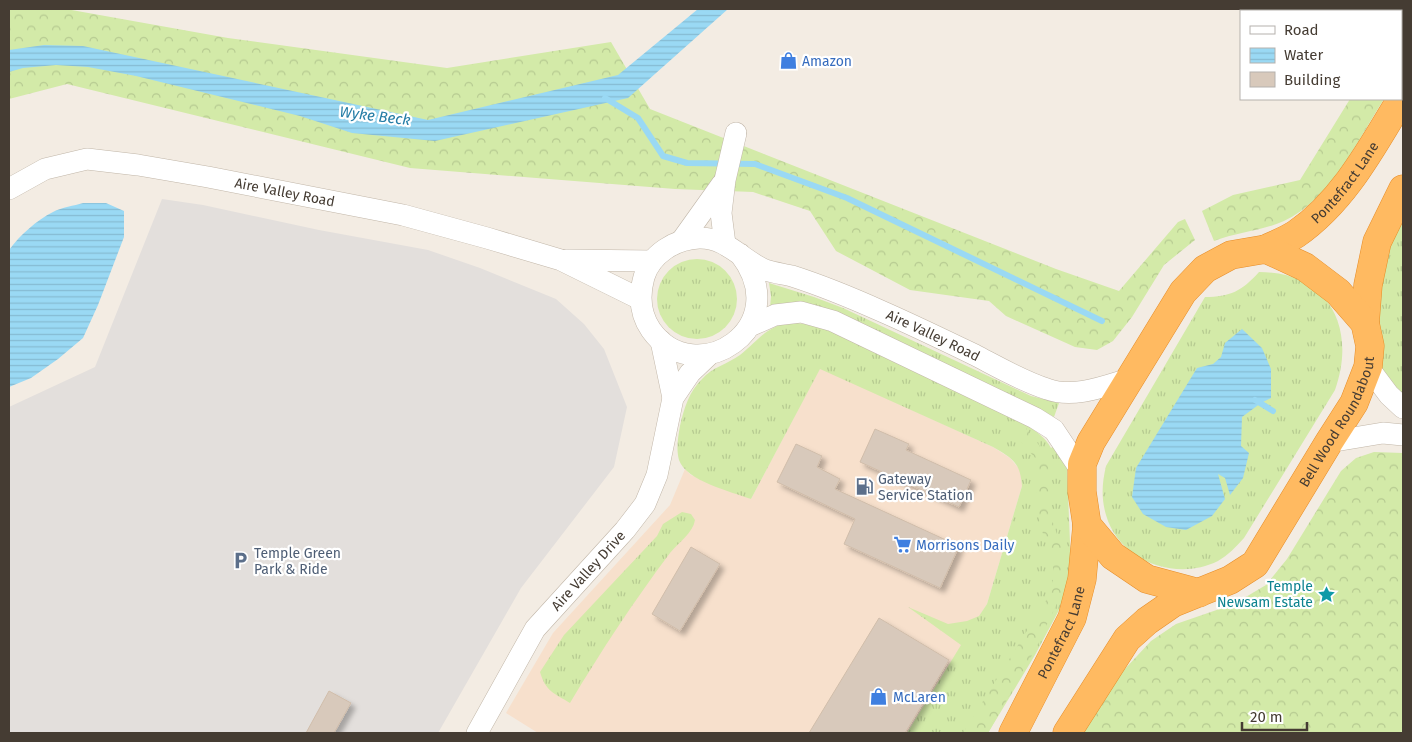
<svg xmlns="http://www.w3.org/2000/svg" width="1412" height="742" viewBox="0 0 1412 742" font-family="'Fira Sans',sans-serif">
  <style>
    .commercial { fill: #f7e0cc }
    .grass { fill: url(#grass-tufts) }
    .forest { fill: url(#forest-crowns) }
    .parking { fill: #e3dfdc }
    .water { fill: url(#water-rules) }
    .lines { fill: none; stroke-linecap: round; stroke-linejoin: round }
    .stream { stroke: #9ad9f4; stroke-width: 6 }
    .building { fill: #d8c9bb; stroke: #d0bdaa; filter: url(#shadow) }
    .street-casing { stroke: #c1b6a8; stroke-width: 22 }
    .highway-casing { stroke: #e68d29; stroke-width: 29 }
    .street { stroke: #fff; stroke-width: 21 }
    .highway { stroke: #ffba61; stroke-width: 28 }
    .labels { text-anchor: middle; stroke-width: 4.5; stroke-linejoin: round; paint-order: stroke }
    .shop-label { font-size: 14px; fill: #366cbe; stroke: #fff; text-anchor: start }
    .street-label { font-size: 14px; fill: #453c33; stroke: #fff }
    .service-label { font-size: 14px; fill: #4e5e75; stroke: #fff; text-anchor: start }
    .culture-label { font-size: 14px; fill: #0d838f; stroke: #fff; text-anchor: end }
    .water-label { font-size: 15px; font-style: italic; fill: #257da6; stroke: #fff }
  </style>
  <defs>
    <pattern id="grass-tufts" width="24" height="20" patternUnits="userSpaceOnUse" patternTransform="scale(1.25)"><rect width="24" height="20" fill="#d3eaa8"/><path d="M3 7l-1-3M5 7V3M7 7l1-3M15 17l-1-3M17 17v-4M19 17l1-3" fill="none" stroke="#b6ca91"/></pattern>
    <pattern id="forest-crowns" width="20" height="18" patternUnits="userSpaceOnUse" patternTransform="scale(1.25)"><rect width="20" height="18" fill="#d3eaa8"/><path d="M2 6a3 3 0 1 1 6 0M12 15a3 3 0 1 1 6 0" fill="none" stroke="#b6ca91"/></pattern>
    <pattern id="water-rules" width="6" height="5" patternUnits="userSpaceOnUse" patternTransform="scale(1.25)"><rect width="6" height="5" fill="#9ad9f4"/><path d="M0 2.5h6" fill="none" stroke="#86bbd2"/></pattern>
    <filter id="shadow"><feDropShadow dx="4.5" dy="4.5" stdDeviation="2.5" flood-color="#0004"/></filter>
  </defs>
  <rect width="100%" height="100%" fill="#f3ece3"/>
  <path class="commercial" d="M 820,368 L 993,447 L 1010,458 L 1021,471 L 1022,486 L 987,604 L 907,733 L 538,733 L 506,713 L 553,633 L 670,505 L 685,469 L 691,475 L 751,499 Z"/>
  <g class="grass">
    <path d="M 1403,194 L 1403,408 L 1368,367 L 1368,285 Z"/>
    <circle cx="697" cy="299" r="40"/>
    <path d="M 1259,272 C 1329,272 1357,328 1335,390 L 1244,538 C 1236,547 1228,555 1218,561 C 1176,582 1119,561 1106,515 C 1101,498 1102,483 1106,466 L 1205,297 C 1230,297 1242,291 1259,272 Z"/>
    <path d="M 769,283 L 814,297 L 843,308 L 1031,396 L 1059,403 L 1054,417 L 1034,406 L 884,335 L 770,308 L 771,296 Z"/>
    <path d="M 790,322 L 819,326 L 1027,425 C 1037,432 1046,438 1051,448 L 1058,444 L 1067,469 L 1071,567 L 1067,590 L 1058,612 L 1035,655 L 988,733 L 907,733 L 961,645 L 908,607 L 948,624 L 967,621 L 979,616 L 987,604 L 1022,486 C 1020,462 1013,459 993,447 L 820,369 L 751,499 C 732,492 686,481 679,460 C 676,449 678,437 680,426 C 684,408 689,392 702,379 C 712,367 728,364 740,355 C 759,340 764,328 790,322 Z"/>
    <path d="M 682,512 L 691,514 L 695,520 C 693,533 679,542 670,553 C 634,601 601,651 570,703 C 554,693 546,692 540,672 L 564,635 L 657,536 L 663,524 Z"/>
  </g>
  <g class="forest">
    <path d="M 9,9 L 66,9 L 228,38 L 447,68 L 611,42 L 650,109 L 1056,269 L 1119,291 L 1178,222 L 1185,219 L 1195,240 L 1164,265 L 1132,317 L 1113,341 L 1097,350 L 1075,347 L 1006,316 L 989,301 L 910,290 L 836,251 L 810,211 L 753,192 L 675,189 L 410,168 L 67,84 L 9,99 Z"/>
    <path d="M 1350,99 L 1384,99 C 1357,141 1331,199 1284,221 C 1262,231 1237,232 1214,241 L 1202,211 L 1233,195 L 1300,180 Z"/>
    <path d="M 1024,426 L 1046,454 L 1050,471 L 1049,502 L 1051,517 L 1061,546 L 1063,563 L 1063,580 L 1060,597 L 1035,650 L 988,733 L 963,733 L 1050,594 L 1053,579 L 1053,563 L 1050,548 L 1043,534 L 1039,519 L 1036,487 L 1037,471 L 1035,458 L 1014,433 Z"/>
    <path d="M 1374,452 L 1403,453 L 1403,733 L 1083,733 L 1123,671 L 1151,641 L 1176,624 L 1234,604 L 1266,585 L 1287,559 L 1341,471 L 1356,458 Z"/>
  </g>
  <path class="parking" d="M 162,199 L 203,205 L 319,230 L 428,250 L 480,268 L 556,299 L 584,324 L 604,349 L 627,407 L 614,467 L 521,588 L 438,733 L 9,733 L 9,407 L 95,367 Z"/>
  <g class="water">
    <path d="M 698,9 L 728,9 L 628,98 L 435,141 L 352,133 L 300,116 L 136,76 L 88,67 L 56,65 L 23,68 L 9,72 L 9,50 L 44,45 L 83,46 L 428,120 L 618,75 Z"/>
    <path d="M 83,203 L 106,203 L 124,211 L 124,237 L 98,305 L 83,338 L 58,359 L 31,378 L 9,387 L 9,250 C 20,235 37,220 53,212 C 62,207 74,206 83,203 Z"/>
    <path d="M 1242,329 L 1262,348 L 1271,369 L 1271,398 L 1261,403 L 1242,417 L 1241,446 L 1249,453 L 1243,478 L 1230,495 L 1225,478 L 1218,474 L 1225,499 L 1212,516 L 1186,530 L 1166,527 L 1143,514 L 1132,497 L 1136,468 L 1197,368 L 1213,364 L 1221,357 L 1225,343 Z"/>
  </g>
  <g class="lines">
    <g class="stream">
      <path d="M 605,98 L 638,118 L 663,156 L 687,163 L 755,164 L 847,198 L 1102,321"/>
      <path d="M 1255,400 L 1273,411"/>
    </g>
  </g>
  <g class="building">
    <path d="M 875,429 L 909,444 L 906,450 L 971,480 L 959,507 L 860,462 Z"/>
    <path d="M 796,444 L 822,456 L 817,467 L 840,479 L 835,489 L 959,546 L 940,588 L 844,544 L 855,519 L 777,482 Z"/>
    <path d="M 691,547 L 720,564 L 680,631 L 652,614 Z"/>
    <path d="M 879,618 L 949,660 L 905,733 L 809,733 Z"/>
    <path d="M 329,691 L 351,703 L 334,733 L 306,733 Z"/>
  </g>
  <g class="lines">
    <defs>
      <g id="street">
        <path id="s1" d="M 9,189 L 45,169 L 87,159 L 138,165 L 208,177 L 403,215 L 487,238 L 561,260 L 640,299"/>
        <path d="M 682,240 L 722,184"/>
        <path d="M 725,244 L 721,213 L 725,180 L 736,133"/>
        <path id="s2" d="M 740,254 C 797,328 695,392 651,330 C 640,314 639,295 644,277 C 651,254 675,239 699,238 C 726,237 742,260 765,270 C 774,273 784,274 792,276 C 823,286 852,298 881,311 C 913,325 944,340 975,355 C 998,367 1022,381 1047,389 C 1074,399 1105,386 1132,378"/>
        <path d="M 566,260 L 652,261"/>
        <path d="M 750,326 L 775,315 L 801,312 L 833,321 L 1035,418 L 1054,430 L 1082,472"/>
        <path d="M 661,341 L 673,398"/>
        <path d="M 1368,367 L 1389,395 L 1403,408"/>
        <path d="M 1329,442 L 1383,433 L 1403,435"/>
        <path id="s3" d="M 477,733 L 535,629 L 625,530 L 645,504 L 657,475 L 673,398 L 690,373 L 710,354"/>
      </g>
      <g id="highway">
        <path id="s4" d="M 1266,249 C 1276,244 1287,240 1296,234 C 1345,200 1373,145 1403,96"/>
        <path d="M 1365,323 L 1368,285 L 1377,242 L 1403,189"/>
        <path id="s5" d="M 1013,733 L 1072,618 L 1082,579 L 1087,525"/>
        <path id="s6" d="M 1067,733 L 1127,639 L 1147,621 L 1173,603 L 1230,580 L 1255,564 L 1329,442 L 1354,403 L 1368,367 L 1370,346 L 1365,323 L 1338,292 L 1305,267 L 1266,249 L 1231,255 L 1205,269 L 1183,292 L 1091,442 L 1082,464 L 1082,492 L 1087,525 L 1113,556 L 1147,579 L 1199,593"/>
      </g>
    </defs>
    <use href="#street" class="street-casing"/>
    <use href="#highway" class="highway-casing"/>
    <use href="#street" class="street"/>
    <use href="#highway" class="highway"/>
  </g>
  <defs>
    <symbol id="shop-bare" viewBox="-9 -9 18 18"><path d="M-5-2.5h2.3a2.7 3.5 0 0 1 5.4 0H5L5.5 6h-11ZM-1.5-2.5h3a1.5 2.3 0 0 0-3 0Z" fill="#3f7fe0" stroke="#fff" stroke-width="2.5" paint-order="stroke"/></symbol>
    <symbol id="fuel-bare" viewBox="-9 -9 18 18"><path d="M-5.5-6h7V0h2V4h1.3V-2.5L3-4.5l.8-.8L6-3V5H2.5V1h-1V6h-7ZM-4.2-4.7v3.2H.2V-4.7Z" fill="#5c6f8a" stroke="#fff" stroke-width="2.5" paint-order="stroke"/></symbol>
    <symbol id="supermarket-bare" viewBox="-9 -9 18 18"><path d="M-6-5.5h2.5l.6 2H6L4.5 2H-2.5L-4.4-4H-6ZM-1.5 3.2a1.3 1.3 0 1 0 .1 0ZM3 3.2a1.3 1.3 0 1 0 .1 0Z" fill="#3f7fe0" stroke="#fff" stroke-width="2.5" paint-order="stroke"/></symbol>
    <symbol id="parking-bare" viewBox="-9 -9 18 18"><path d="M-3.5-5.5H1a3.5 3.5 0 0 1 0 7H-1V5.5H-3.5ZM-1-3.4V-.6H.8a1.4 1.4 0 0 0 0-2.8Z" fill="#5c6f8a" stroke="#fff" stroke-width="2.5" paint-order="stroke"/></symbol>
    <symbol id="sight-bare" viewBox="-9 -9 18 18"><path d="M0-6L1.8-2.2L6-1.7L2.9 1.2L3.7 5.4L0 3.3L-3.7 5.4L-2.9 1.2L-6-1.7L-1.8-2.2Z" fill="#0f9aa8" stroke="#fff" stroke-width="2.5" paint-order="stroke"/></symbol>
  </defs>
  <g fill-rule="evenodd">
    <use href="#shop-bare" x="776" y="48" width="25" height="25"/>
    <use href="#fuel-bare" x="852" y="474" width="25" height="25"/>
    <use href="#supermarket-bare" x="890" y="532" width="25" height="25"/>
    <use href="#parking-bare" x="228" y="548" width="25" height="25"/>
    <use href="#sight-bare" x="1314" y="582" width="25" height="25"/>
    <use href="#shop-bare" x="866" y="684" width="25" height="25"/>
  </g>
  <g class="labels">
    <g class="shop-label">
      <text x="802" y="66">Amazon</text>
      <text x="916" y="550">Morrisons Daily</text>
      <text x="893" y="702">McLaren</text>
    </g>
    <g class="street-label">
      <text dy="5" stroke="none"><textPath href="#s4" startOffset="105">Pontefract Lane</textPath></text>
      <text dy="5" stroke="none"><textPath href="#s1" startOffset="285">Aire Valley Road</textPath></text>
      <text dy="5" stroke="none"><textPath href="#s2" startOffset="576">Aire Valley Road</textPath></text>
      <text dy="5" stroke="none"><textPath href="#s6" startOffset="426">Bell Wood Roundabout</textPath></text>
      <text dy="5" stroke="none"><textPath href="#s3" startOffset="198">Aire Valley Drive</textPath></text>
      <text dy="5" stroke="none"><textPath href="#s5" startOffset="112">Pontefract Lane</textPath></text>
    </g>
    <g class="service-label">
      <text x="878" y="484">Gateway<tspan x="878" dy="16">Service Station</tspan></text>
      <text x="254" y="558">Temple Green<tspan x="254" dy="16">Park &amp; Ride</tspan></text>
    </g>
    <g class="culture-label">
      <text x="1313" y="591">Temple<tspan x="1313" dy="16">Newsam Estate</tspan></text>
    </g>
    <g class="water-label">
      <text transform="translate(375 116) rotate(7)" y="5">Wyke Beck</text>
    </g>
  </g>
  <rect width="1412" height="742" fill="none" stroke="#453c33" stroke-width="20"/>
  <rect x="1240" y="10" width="162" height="90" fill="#ffffff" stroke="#b5b1ad"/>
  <rect x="1250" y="26" width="25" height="8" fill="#ffffff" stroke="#b5b1ad"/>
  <text x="1284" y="35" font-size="15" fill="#453c33">Road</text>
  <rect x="1250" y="48" width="25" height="15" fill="url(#water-rules)" stroke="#b5b1ad"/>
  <text x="1284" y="60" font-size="15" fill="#453c33">Water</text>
  <rect x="1250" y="72" width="25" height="15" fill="#d8c9bb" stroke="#b5b1ad"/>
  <text x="1284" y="85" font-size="15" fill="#453c33">Building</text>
  <path d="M1242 722v8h65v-8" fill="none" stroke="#453c33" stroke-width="2.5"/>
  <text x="1250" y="722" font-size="15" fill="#453c33" stroke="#ffffff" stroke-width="4" paint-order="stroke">20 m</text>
</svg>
